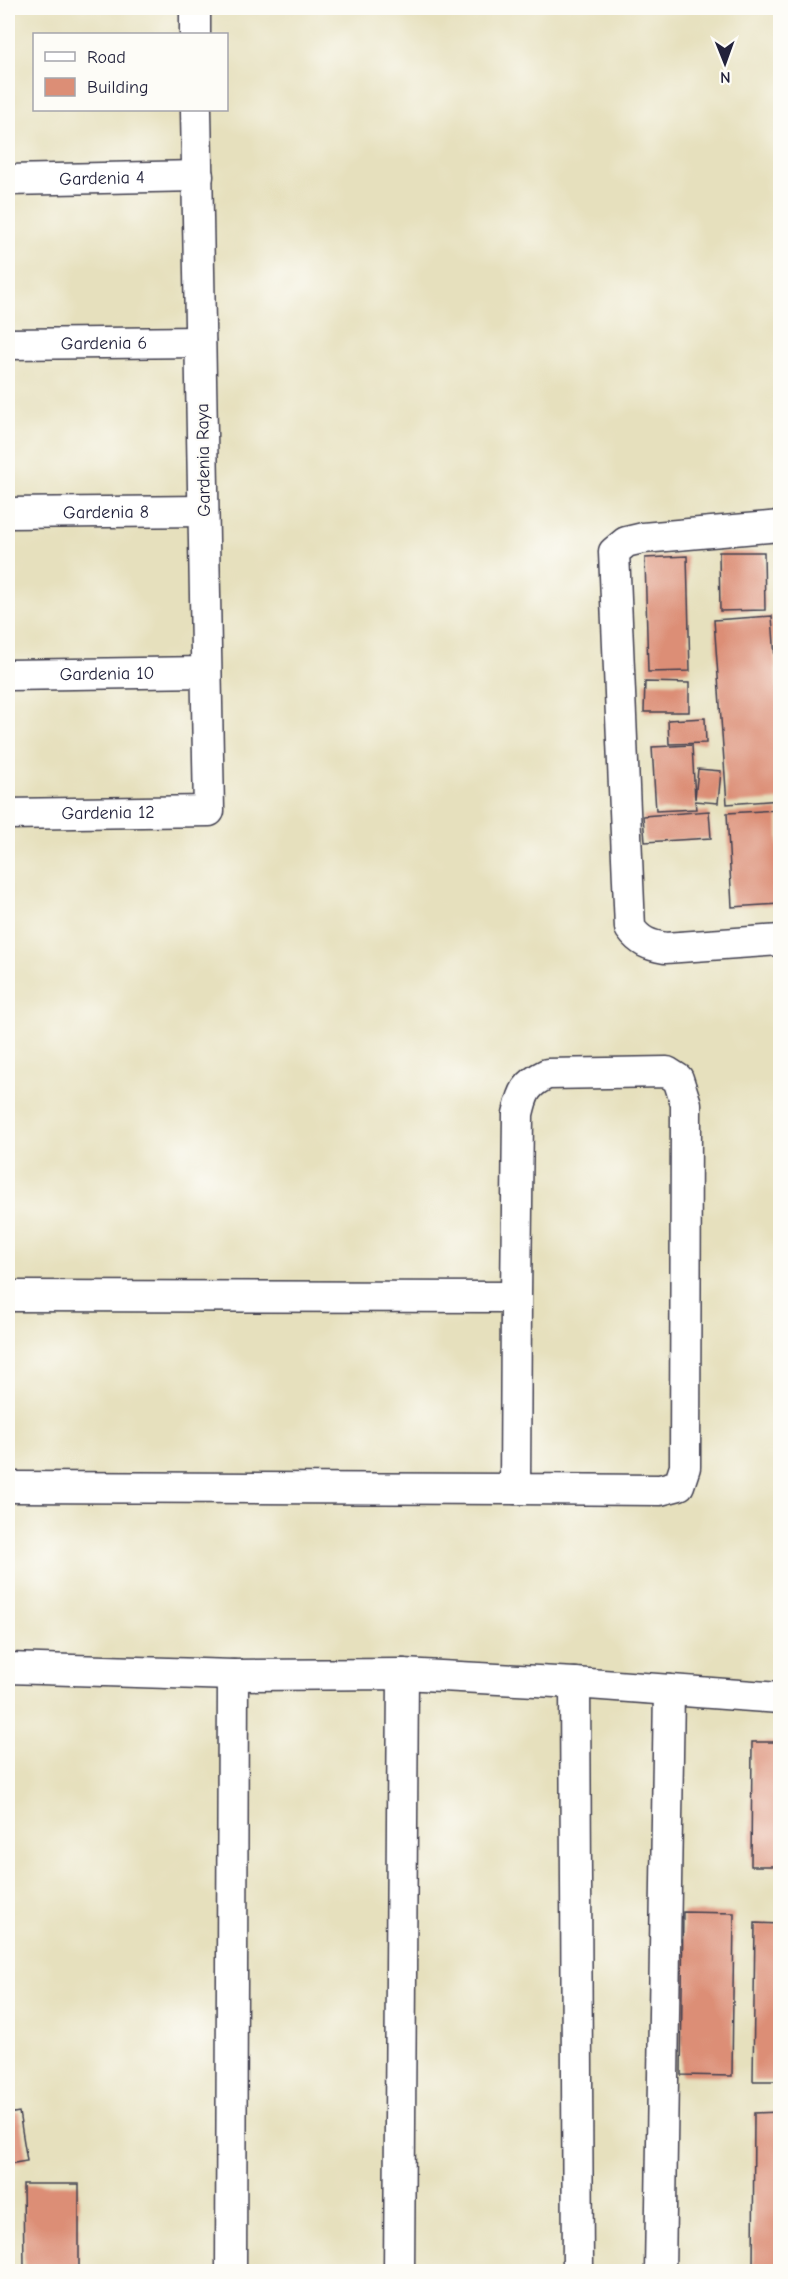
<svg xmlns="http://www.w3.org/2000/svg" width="788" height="2279" viewBox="0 0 788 2279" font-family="'Comic Neue',sans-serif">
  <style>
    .building { fill: #dc8e76 }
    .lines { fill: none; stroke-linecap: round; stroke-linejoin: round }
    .minor-casing { stroke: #3f3e4e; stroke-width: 33 }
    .minor { stroke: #fff; stroke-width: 30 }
    .labels { text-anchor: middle; stroke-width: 4.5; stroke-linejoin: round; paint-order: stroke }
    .street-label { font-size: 18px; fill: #22223b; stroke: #fdfcf7 }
  </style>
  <rect width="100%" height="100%" fill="#fdfcf7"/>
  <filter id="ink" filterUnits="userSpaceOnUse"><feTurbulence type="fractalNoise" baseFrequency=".0167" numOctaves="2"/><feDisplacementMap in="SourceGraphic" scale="12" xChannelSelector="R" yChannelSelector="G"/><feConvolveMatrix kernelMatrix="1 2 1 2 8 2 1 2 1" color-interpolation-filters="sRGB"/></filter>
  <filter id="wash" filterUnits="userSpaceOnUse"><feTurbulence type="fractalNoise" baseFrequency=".008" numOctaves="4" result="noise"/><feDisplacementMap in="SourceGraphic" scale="24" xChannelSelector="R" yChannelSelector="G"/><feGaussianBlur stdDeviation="1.35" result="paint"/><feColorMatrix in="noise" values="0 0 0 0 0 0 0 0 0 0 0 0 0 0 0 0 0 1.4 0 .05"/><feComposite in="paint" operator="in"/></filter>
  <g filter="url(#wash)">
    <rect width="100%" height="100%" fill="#e6e0bd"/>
    <g id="blocks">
      <g class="building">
        <path d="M 719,552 L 764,552 L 765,610 L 720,611 Z"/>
        <path d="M 687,556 L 690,671 L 648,672 L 645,558 Z"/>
        <path d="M 772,616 L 780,728 L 780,800 L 727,804 L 714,620 Z"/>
        <path d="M 645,682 L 689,683 L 689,712 L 644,712 Z"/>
        <path d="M 705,718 L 706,743 L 669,744 L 668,720 Z"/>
        <path d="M 692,745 L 695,799 L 698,769 L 721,771 L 718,803 L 695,801 L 696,809 L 656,811 L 652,747 Z"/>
        <path d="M 778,810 L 780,904 L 732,907 L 727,813 Z"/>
        <path d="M 709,811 L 711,838 L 645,842 L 643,816 Z"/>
        <path d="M 752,1742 L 780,1742 L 780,1866 L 751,1866 Z"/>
        <path d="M 683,1912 L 734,1913 L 732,2076 L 681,2075 Z"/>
        <path d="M 755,1923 L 780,1924 L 780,2081 L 753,2081 Z"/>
        <path d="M 19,2112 L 27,2161 L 8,2164 L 8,2114 Z"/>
        <path d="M 780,2112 L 780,2272 L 753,2272 L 754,2113 Z"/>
        <path d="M 23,2184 L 79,2184 L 79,2268 L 24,2268 Z"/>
      </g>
    </g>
  </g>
  <g filter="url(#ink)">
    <use href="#blocks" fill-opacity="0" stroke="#3f3e4e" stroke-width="1.5"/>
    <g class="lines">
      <defs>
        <g id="minor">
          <path d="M 195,8 L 195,34"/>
          <path id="s1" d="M 8,180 L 198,176"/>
          <path id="s2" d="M 8,344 L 200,342"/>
          <path id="s3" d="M 8,513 L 203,511"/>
          <path d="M 780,526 L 643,538 L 626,542 L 614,552 L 630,928 C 640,942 649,945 665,948 L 780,940"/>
          <path id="s4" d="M 8,675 L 206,672"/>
          <path id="s5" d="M 8,814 L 209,811 L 196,110"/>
          <path d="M 8,1296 L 516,1297 L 518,1114 C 523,1092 526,1084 547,1074 L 667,1072 L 678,1079 L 686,1104 L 685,1467 L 679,1485 L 660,1490 L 515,1489 L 516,1297"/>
          <path d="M 8,1487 L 515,1489"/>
          <path d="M 8,1668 L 233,1675 L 403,1674 L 575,1683 L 780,1698"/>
          <path d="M 575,1683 L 578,2272"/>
          <path d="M 231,2272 L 233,1675"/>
          <path d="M 399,2272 L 403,1674"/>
          <path d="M 660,2272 L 669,1690"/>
        </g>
      </defs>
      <use href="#minor" class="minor-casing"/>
      <use href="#minor" class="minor"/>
    </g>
  </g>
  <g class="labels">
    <g class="street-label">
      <text dy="6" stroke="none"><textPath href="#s1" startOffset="94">Gardenia 4</textPath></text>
      <text dy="6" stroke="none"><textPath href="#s2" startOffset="96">Gardenia 6</textPath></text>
      <text transform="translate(203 460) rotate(-91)" y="6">Gardenia Raya</text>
      <text dy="6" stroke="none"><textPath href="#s3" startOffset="98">Gardenia 8</textPath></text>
      <text dy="6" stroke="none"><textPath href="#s4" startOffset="99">Gardenia 10</textPath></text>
      <text dy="6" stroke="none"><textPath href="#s5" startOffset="100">Gardenia 12</textPath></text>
    </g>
  </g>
  <rect width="788" height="2279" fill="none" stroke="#fdfcf7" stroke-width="30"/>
  <rect x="33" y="33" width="195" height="78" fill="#fdfcf7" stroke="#a5a5ac" stroke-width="1.5"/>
  <rect x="45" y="52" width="30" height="9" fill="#ffffff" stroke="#a5a5ac" stroke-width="1.5"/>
  <text x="87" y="63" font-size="18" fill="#22223b">Road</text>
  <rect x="45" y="78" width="30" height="18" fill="#dc8e76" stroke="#a5a5ac" stroke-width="1.5"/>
  <text x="87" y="93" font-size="18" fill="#22223b">Building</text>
  <g transform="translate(725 63) rotate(179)" stroke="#fdfcf7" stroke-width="4.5" paint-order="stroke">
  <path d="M0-4.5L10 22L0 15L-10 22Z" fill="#22223b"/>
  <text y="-9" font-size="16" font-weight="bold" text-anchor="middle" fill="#22223b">N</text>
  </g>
</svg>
